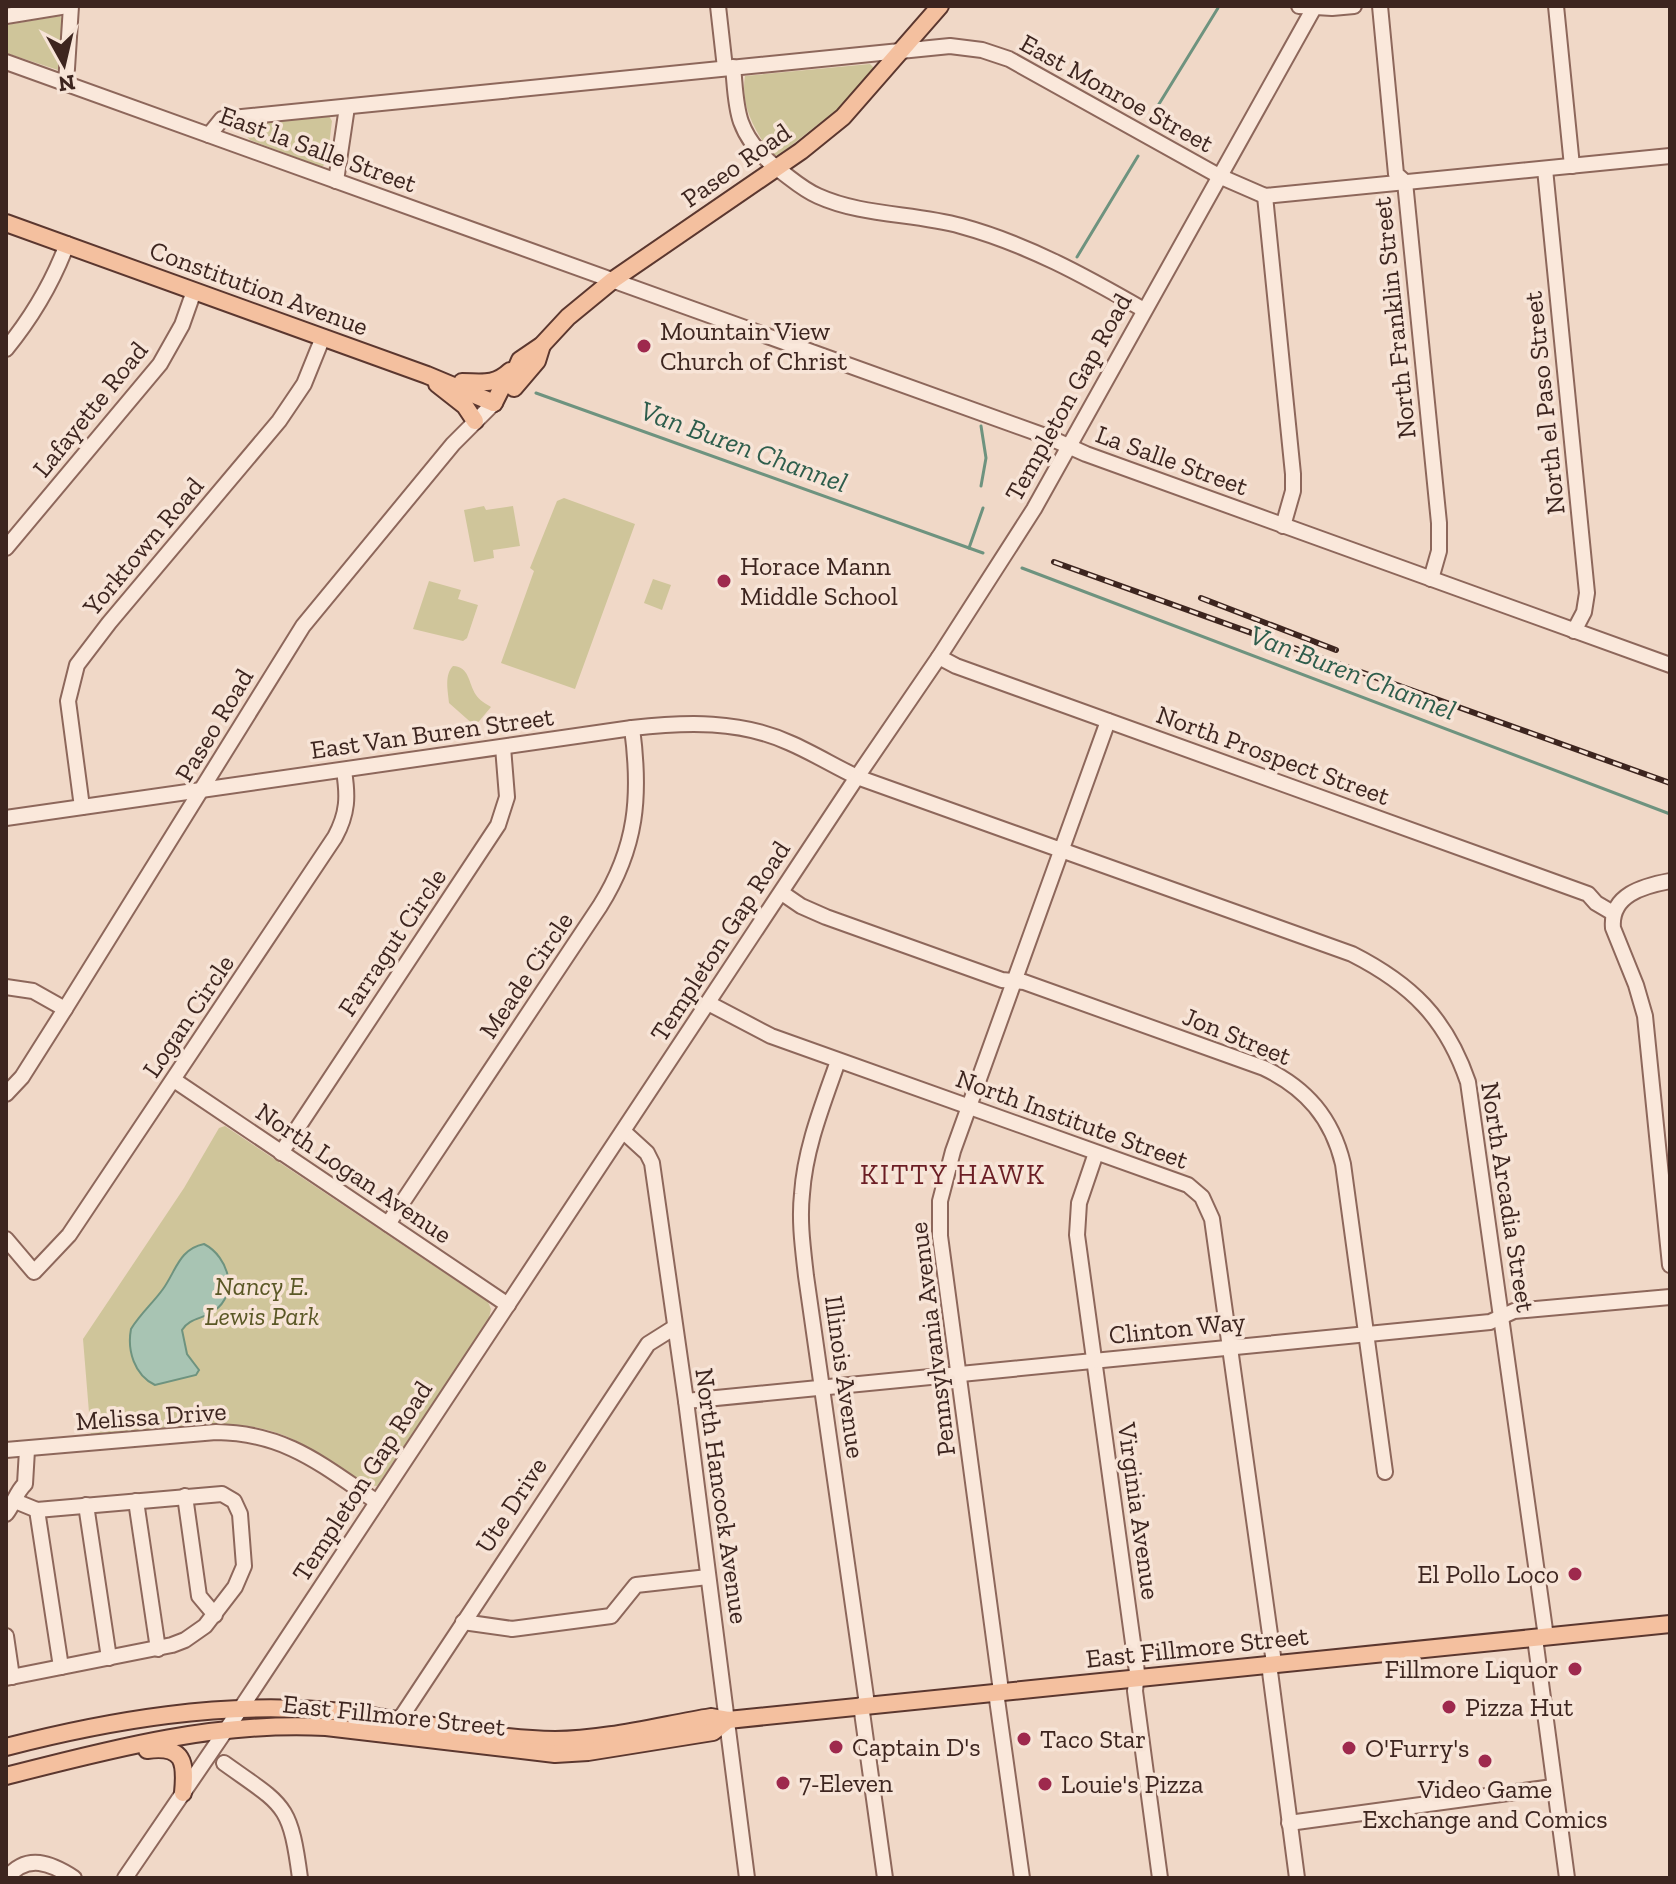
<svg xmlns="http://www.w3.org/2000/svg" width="1676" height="1884" viewBox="0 0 1676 1884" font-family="'Zilla Slab',serif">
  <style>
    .green { fill: #cfc59a }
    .water { fill: #a8c4b3; stroke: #6e937f; stroke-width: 2 }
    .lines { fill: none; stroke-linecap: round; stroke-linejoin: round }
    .stream { stroke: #6e937f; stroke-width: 3 }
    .minor-casing { stroke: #8d675b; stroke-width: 18 }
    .major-casing { stroke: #5b372f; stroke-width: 20 }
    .minor { stroke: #fae8db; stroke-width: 14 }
    .major { stroke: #f4c09f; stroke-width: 16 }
    .rail-casing { stroke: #3d251f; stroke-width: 6 }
    .rail { stroke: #f7e4d7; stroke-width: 3; stroke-dasharray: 9; stroke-linecap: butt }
    .poi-dot { fill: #9e294d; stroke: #f7e4d7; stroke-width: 3 }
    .labels { text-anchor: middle; stroke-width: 7; stroke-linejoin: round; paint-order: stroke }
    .street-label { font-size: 26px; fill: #3d251f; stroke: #f7e4d7 }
    .poi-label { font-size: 26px; fill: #3d251f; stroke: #f7e4d7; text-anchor: start }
    .park-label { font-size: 26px; font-style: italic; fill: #5a5725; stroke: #f7e4d7 }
    .water-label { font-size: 28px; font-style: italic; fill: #2e5d4c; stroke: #f7e4d7 }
    .neighbourhood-label { font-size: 28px; letter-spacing: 2px; fill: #6b1d24; stroke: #f7e4d7 }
  </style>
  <rect width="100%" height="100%" fill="#f0d8c7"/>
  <g class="green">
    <path d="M 60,16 L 63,20 L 58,70 L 6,53 L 6,25 Z"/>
    <path d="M 870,64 L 874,68 L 872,72 L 839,108 L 779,155 L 772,155 C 755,131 740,106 745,76 Z"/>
    <path d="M 329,116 L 332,121 L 327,162 L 322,167 L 250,140 L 245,134 L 247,126 L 250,123 Z"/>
    <path d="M 564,498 L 635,524 L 575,689 L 501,663 L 534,571 L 530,568 L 557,501 Z"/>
    <path d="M 484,506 L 486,510 L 513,506 L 520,546 L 493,550 L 494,558 L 474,562 L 464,510 Z"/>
    <path d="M 653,579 L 671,585 L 662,610 L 644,603 Z"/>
    <path d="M 429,581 L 461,590 L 458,599 L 478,605 L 467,638 L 463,641 L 413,629 Z"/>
    <path d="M 453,666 C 470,667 468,683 476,695 C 479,700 486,704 491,707 L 475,726 L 449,703 C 448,691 444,675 453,666 Z"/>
    <path d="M 225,1126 L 488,1302 L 491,1309 L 488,1322 L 377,1486 L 365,1485 C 336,1466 307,1442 274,1432 C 219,1414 148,1431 91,1437 L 83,1339 L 184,1188 L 219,1128 Z"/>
  </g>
  <path class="water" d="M 204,1244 C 229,1257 239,1294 214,1311 C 203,1319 189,1318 182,1330 L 187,1354 L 199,1370 L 196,1375 L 155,1385 C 134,1375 127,1350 131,1329 C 140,1314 153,1303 163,1289 C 176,1271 179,1249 204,1244 Z"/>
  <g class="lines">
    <g class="stream">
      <path d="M 1151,117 L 1218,8"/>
      <path d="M 1077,257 L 1138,156"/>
      <path d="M 536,393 L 983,553"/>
      <path d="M 981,486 L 986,458 L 981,426"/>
      <path d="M 969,548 L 983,508"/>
      <path d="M 1022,568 L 1670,814"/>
    </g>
    <defs>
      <g id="minor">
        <path d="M 718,6 L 725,68"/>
        <path d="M 1299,6 L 1332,8 L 1354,6"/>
        <path d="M 1380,6 L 1396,174 L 1405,182 L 1439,523 L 1439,551 L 1431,579"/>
        <path d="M 1556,6 L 1572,166"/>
        <path d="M 6,16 L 67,6"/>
        <path d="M 6,62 L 1048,437 L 1086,454 L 1670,665"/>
        <path d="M 733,67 C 735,85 735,105 741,122 C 749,144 764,159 782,172 C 794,181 804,190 818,196 C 862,216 914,213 961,226 C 1027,244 1085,276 1144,310"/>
        <path d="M 66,84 L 71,6"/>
        <path d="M 209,135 L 222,119 L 950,46 L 982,50 L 1009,59 L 1219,176 L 1265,196 L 1670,156"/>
        <path d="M 1545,169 L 1587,593 L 1584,612 L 1574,631"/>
        <path d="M 336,181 L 347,107"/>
        <path d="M 1265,196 L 1293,474 L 1293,491 L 1283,526"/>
        <path d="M 6,349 C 33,316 52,284 67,244"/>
        <path d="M 6,548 L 160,364 L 182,325 L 194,291"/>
        <path d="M 939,657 L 956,666 L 1588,894 L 1596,903 L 1613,913"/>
        <path d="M 82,807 L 68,701 L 77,665 L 109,623 L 279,421 L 304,384 L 323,337"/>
        <path d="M 6,818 L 632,728 C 686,722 740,720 790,743 C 813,753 834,766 857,777 L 1352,954 C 1411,984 1446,1018 1468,1082 L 1546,1637"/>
        <path d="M 1670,881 C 1643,886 1610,895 1613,928 L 1636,985 L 1645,1016 L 1670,1265"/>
        <path d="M 782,893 L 801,906 L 826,917 L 1002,980 L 1024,982 L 1264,1068 C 1306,1088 1332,1118 1343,1164 L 1385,1472"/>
        <path d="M 6,987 L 33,991 L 65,1009"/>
        <path d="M 708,1003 L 771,1036 L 1188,1185 L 1202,1197 L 1212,1219 L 1274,1663"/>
        <path d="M 838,1061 C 823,1104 805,1148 802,1194 C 799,1221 803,1249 806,1276 L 867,1704"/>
        <path d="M 174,1080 L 508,1305"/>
        <path d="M 6,1094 L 22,1077 L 65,1009 L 303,626 L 453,444 L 494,403"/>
        <path d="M 624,1132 L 647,1153 L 652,1163 L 686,1401 L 747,1878"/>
        <path d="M 281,1153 L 498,825 L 507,797 L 503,747"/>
        <path d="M 1096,1153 L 1079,1203 L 1077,1235 L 1137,1672 L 1135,1691 L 1160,1878"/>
        <path d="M 388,1224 L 600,906 C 637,847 641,796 632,728"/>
        <path d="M 6,1239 L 34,1272 L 69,1235 L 335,837 C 348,813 348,796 344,771"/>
        <path d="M 686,1401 L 1490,1322 L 1514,1311 L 1670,1297"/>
        <path d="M 6,1450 L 216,1432 C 286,1433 322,1465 377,1502"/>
        <path d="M 185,1496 L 199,1596 L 215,1615"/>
        <path d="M 136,1501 L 158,1649"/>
        <path d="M 86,1505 L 109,1658"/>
        <path d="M 37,1510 L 61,1667"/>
        <path d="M 6,1514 C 14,1504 16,1492 25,1484 L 27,1450"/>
        <path d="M 463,1622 L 512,1629 L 611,1616 L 636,1585 L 708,1577"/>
        <path d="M 6,1636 L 12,1677"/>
        <path d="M 1535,1638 L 1567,1878"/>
        <path d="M 1269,1664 L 1297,1878"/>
        <path d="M 6,1678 L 172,1645 L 185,1640 L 205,1626 L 235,1587 L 244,1566 L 240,1514 L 234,1501 L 222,1494 L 37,1510 L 15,1501"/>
        <path d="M 1001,1691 L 940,1236 L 940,1201 L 953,1151 L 1108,721"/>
        <path d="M 996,1692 L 1022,1878"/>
        <path d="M 861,1705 L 885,1878"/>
        <path d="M 398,1722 L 648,1344 L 675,1327"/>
        <path d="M 224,1763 C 284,1806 290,1802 300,1878"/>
        <path d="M 1289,1823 L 1553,1787"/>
        <path d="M 7,1878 C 27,1853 51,1863 74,1878"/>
        <path d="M 125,1878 L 241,1708 L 857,777 L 939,657 L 1034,509 L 1315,6"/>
      </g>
      <g id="major">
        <path d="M 6,223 L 427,375 L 494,403"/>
        <path d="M 462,382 C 481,382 494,386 510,371"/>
        <path d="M 437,384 L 465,406 L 475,421"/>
        <path d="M 514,388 L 537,361 L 542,345"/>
        <path d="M 494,403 L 501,389 L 513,376 L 520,360 L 542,345 L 568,317 L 613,280 L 801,151 L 843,117 L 940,6"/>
        <path d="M 6,1747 C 111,1720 223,1701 331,1711 C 406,1718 480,1739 555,1740 C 604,1740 662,1725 711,1717 L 728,1720 L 1670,1624"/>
        <path d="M 147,1750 C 184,1745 186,1762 183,1793"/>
        <path d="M 6,1776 C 111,1749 216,1721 326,1727 L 555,1754 L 588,1752 L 713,1732 L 728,1720"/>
      </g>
    </defs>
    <use href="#minor" class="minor-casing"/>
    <use href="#major" class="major-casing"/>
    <use href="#minor" class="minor"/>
    <use href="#major" class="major"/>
    <defs>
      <g id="rail">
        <path d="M 1054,562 L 1670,783"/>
        <path d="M 1201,598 L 1336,650"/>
      </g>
    </defs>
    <use href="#rail" class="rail-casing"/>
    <use href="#rail" class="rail"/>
  </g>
  <g class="poi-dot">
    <circle cx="644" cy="346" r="8"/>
    <circle cx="724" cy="581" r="8"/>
    <circle cx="1575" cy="1574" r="8"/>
    <circle cx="1575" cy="1669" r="8"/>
    <circle cx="1449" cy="1707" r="8"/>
    <circle cx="1024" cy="1739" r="8"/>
    <circle cx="836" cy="1747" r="8"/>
    <circle cx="1349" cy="1748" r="8"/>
    <circle cx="1485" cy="1761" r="8"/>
    <circle cx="783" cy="1783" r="8"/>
    <circle cx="1045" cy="1784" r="8"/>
  </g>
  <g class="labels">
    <g class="street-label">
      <text transform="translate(1117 93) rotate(29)" y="9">East Monroe Street</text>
      <text transform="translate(318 149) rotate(20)" y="9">East la Salle Street</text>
      <text transform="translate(736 165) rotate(-35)" y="9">Paseo Road</text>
      <text transform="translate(259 288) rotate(20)" y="9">Constitution Avenue</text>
      <text transform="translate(1394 318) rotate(-96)" y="9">North Franklin Street</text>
      <text transform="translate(1068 397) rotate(-61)" y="9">Templeton Gap Road</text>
      <text transform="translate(1544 403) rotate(-96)" y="9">North el Paso Street</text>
      <text transform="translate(90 409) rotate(-51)" y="9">Lafayette Road</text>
      <text transform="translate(1172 460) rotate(20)" y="9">La Salle Street</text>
      <text transform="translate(143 546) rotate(-50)" y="9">Yorktown Road</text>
      <text transform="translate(214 725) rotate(-59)" y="9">Paseo Road</text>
      <text transform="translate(432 733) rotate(-8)" y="9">East Van Buren Street</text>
      <text transform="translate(1273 755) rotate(20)" y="9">North Prospect Street</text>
      <text transform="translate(720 941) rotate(-57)" y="9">Templeton Gap Road</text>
      <text transform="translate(392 942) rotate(-56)" y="9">Farragut Circle</text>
      <text transform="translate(526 975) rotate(-56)" y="9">Meade Circle</text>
      <text transform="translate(188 1016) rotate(-56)" y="9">Logan Circle</text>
      <text transform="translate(1237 1036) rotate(22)" y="9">Jon Street</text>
      <text transform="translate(1072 1119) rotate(20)" y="9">North Institute Street</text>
      <text transform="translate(354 1173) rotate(34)" y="9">North Logan Avenue</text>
      <text transform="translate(1508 1197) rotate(81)" y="9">North Arcadia Street</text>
      <text transform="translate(1177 1328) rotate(-6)" y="9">Clinton Way</text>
      <text transform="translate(932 1339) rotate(-97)" y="9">Pennsylvania Avenue</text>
      <text transform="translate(845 1377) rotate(82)" y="9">Illinois Avenue</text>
      <text transform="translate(151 1416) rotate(-4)" y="9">Melissa Drive</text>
      <text transform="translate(362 1481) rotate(-57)" y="9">Templeton Gap Road</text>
      <text transform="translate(722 1496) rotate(82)" y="9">North Hancock Avenue</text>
      <text transform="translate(511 1505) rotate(-57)" y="9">Ute Drive</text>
      <text transform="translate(1139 1511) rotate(82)" y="9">Virginia Avenue</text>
      <text transform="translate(1197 1647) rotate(-6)" y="9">East Fillmore Street</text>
      <text transform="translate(394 1715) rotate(6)" y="9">East Fillmore Street</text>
    </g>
    <g class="poi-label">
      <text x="660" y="340">Mountain View<tspan x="660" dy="30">Church of Christ</tspan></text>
      <text x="740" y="575">Horace Mann<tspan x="740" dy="30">Middle School</tspan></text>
      <text x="1559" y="1583" text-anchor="end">El Pollo Loco</text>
      <text x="1559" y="1678" text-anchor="end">Fillmore Liquor</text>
      <text x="1465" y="1716">Pizza Hut</text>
      <text x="1040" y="1748">Taco Star</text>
      <text x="852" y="1756">Captain D's</text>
      <text x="1365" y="1757">O'Furry's</text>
      <text x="799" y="1792">7-Eleven</text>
      <text x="1061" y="1793">Louie's Pizza</text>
      <text x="1485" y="1798" text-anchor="middle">Video Game<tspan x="1485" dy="30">Exchange and Comics</tspan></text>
    </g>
    <g class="park-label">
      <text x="262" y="1295">Nancy E.<tspan x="262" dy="30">Lewis Park</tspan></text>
    </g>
    <g class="water-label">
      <text transform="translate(744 446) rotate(20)" y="10">Van Buren Channel</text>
      <text transform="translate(1353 672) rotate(21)" y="10">Van Buren Channel</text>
    </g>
    <g class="neighbourhood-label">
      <text x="953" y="1184">KITTY HAWK</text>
    </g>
  </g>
  <rect width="1676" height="1884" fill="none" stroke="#3d251f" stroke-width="16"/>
  <g transform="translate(64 64) rotate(172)" stroke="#f7e4d7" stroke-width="6" paint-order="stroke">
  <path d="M0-6L14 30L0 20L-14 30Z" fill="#3d251f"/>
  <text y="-12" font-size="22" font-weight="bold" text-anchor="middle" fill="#3d251f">N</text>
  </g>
</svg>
